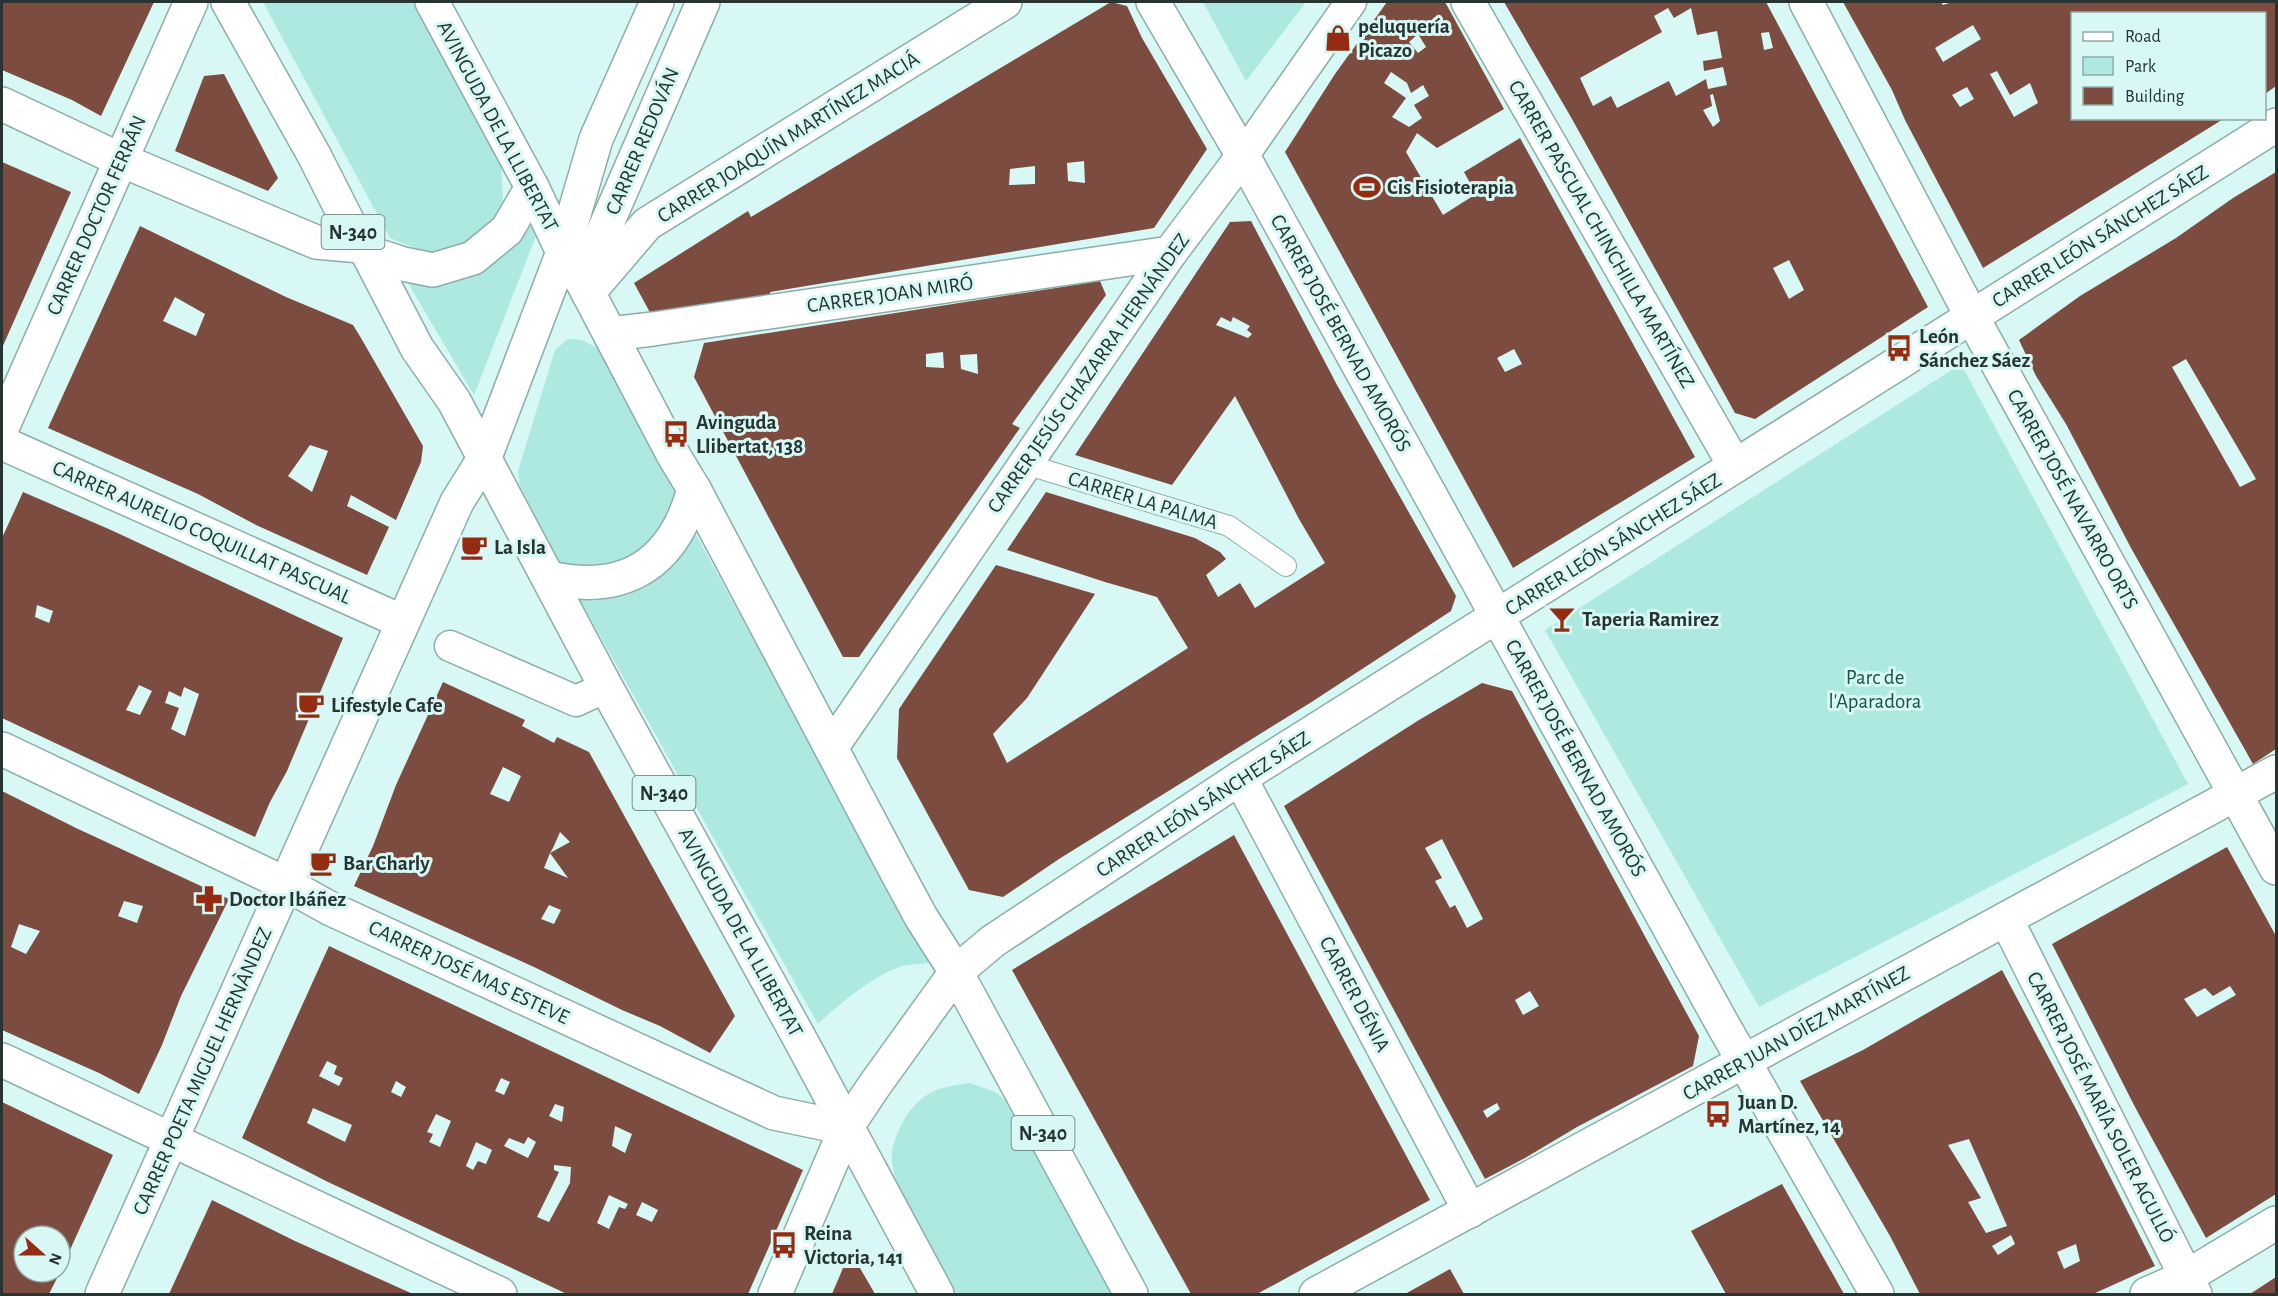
<svg xmlns="http://www.w3.org/2000/svg" width="2278" height="1296" viewBox="0 0 2278 1296" font-family="'Alegreya Sans',sans-serif">
  <style>
    .green { fill: #ade9e1 }
    .building { fill: #7c4c40; fill-rule: evenodd }
    .lines { fill: none; stroke-linecap: round; stroke-linejoin: round }
    .service-casing { stroke: #8dada9; stroke-width: 22 }
    .pedestrian-casing { stroke: #8dada9; stroke-width: 33 }
    .minor-casing { stroke: #8dada9; stroke-width: 36 }
    .tertiary-casing { stroke: #8dada9; stroke-width: 36 }
    .secondary-casing { stroke: #8dada9; stroke-width: 36 }
    .trunk-casing { stroke: #8dada9; stroke-width: 36 }
    .service { stroke: #fff; stroke-width: 20 }
    .pedestrian { stroke: #fff; stroke-width: 30 }
    .minor { stroke: #fff; stroke-width: 33 }
    .tertiary { stroke: #fff; stroke-width: 33 }
    .secondary { stroke: #fff; stroke-width: 33 }
    .trunk { stroke: #fff; stroke-width: 33 }
    .labels { text-anchor: middle; stroke-width: 6; stroke-linejoin: round; paint-order: stroke }
    .shield { fill: #d7f8f4; stroke: #5c6f6c; stroke-width: 1.5 }
    .shield-label { font-size: 20px; font-weight: bold; fill: #273432 }
    .poi-label { font-size: 21px; font-weight: bold; fill: #273432; stroke: #d7f8f4; text-anchor: start }
    .street-label { font-size: 21px; fill: #273432; stroke: #d7f8f4 }
    .park-label { font-size: 21px; fill: #18524c; stroke: #d7f8f4 }
  </style>
  <rect width="100%" height="100%" fill="#d7f8f4"/>
  <g class="green">
    <path d="M 263,2 L 413,2 L 501,165 L 503,201 L 486,234 L 454,255 L 429,254 L 390,238 Z"/>
    <path d="M 1203,2 L 1306,2 L 1246,81 Z"/>
    <path d="M 528,217 L 536,236 L 474,395 L 405,278 L 435,283 L 459,281 L 487,269 L 512,248 Z"/>
    <path d="M 568,339 L 582,340 L 601,350 L 674,489 L 673,508 L 647,548 L 617,565 L 572,571 L 559,562 L 520,486 L 518,471 L 555,350 Z"/>
    <path d="M 1961,364 L 2188,784 L 1759,1007 L 1545,630 Z"/>
    <path d="M 695,533 L 931,963 C 922,964 911,964 903,966 C 876,973 838,1005 818,1024 L 577,595 L 680,554 Z"/>
    <path d="M 970,1083 L 995,1092 L 1014,1107 L 1112,1294 L 956,1294 C 933,1255 899,1209 892,1162 C 890,1147 899,1127 907,1115 C 925,1090 940,1087 970,1083 Z"/>
  </g>
  <g class="building">
    <path d="M 2,2 L 154,2 L 101,116 L 72,100 L 2,70 Z"/>
    <path d="M 1111,2 L 1127,6 L 1142,38 L 1207,149 L 1154,228 L 770,292 L 771,299 L 653,318 L 634,283 L 748,211 L 751,217 ZM 1084,161 L 1085,183 L 1068,181 L 1067,163 ZM 1035,166 L 1035,184 L 1009,185 L 1010,169 Z"/>
    <path d="M 1387,2 L 1445,2 L 1504,109 L 1437,148 L 1417,133 L 1406,152 L 1443,215 L 1476,194 L 1464,172 L 1520,138 L 1695,457 L 1513,568 L 1285,152 L 1335,74 ZM 1421,25 L 1425,31 L 1418,34 L 1426,47 L 1418,53 L 1409,42 L 1418,34 L 1414,28 ZM 1391,72 L 1407,83 L 1411,93 L 1423,85 L 1429,96 L 1414,105 L 1422,118 L 1409,127 L 1392,117 L 1406,98 L 1384,83 ZM 1514,349 L 1522,364 L 1505,372 L 1497,358 Z"/>
    <path d="M 1504,2 L 1766,2 L 1928,307 L 1755,419 L 1735,413 L 1572,119 ZM 1668,8 L 1674,18 L 1691,8 L 1697,35 L 1717,31 L 1722,58 L 1703,61 L 1704,71 L 1723,67 L 1727,85 L 1708,89 L 1706,79 L 1676,96 L 1669,81 L 1617,108 L 1611,96 L 1593,106 L 1580,78 L 1662,32 L 1654,16 ZM 1769,32 L 1773,48 L 1764,50 L 1761,33 ZM 1713,94 L 1720,121 L 1713,127 L 1703,110 L 1712,106 L 1710,95 ZM 1789,260 L 1804,290 L 1789,299 L 1773,268 Z"/>
    <path d="M 1843,2 L 1941,2 L 1943,5 L 1952,2 L 2276,2 L 2276,86 L 2265,94 L 2265,14 L 2072,14 L 2072,118 L 2225,118 L 1983,268 L 1905,120 L 1892,90 ZM 1973,25 L 1981,39 L 1943,62 L 1935,48 ZM 1997,71 L 2010,95 L 2030,83 L 2038,103 L 2014,117 L 1990,74 ZM 1967,87 L 1974,99 L 1960,107 L 1952,95 Z"/>
    <path d="M 224,74 L 278,178 L 268,191 L 175,151 L 204,76 Z"/>
    <path d="M 2,162 L 71,192 L 2,348 Z"/>
    <path d="M 2276,172 L 2276,749 L 2253,764 L 2131,548 L 2066,424 L 2036,376 L 2019,340 L 2080,296 L 2176,238 L 2233,198 ZM 2186,359 L 2256,479 L 2240,487 L 2172,367 Z"/>
    <path d="M 1251,221 L 1337,385 L 1456,596 L 1451,611 L 1310,703 L 1059,859 L 1003,897 L 969,890 L 897,758 L 899,709 L 996,565 L 1095,594 L 1027,698 L 993,734 L 1007,763 L 1188,648 L 1157,597 L 1105,582 L 1007,550 L 1046,492 L 1195,538 L 1220,552 L 1226,559 L 1206,575 L 1218,597 L 1240,583 L 1255,608 L 1325,563 L 1299,519 L 1235,396 L 1172,485 L 1075,455 L 1230,222 ZM 1221,317 L 1231,322 L 1233,317 L 1250,326 L 1247,330 L 1252,334 L 1248,338 L 1216,325 Z"/>
    <path d="M 140,226 L 286,297 L 353,325 L 361,338 L 423,446 L 421,462 L 396,520 L 351,495 L 347,506 L 389,527 L 367,575 L 256,525 L 198,494 L 48,428 ZM 175,297 L 205,314 L 196,336 L 163,321 ZM 310,445 L 328,451 L 312,492 L 288,476 Z"/>
    <path d="M 1100,281 L 1106,295 L 1012,424 L 1020,428 L 859,657 L 843,657 L 694,377 L 704,343 ZM 943,352 L 944,368 L 926,367 L 926,354 ZM 977,354 L 978,374 L 961,369 L 960,355 Z"/>
    <path d="M 23,492 L 111,530 L 343,638 L 287,771 L 270,802 L 255,837 L 2,718 L 2,538 ZM 37,605 L 53,611 L 49,623 L 35,617 ZM 139,685 L 152,691 L 140,715 L 126,710 ZM 184,687 L 199,694 L 185,736 L 171,729 L 179,708 L 165,703 L 169,691 L 181,697 Z"/>
    <path d="M 443,682 L 525,720 L 522,726 L 554,743 L 557,737 L 589,752 L 735,1016 L 710,1053 L 660,1026 L 622,1010 L 534,967 L 354,886 L 373,846 L 396,785 ZM 503,767 L 521,776 L 509,802 L 490,794 ZM 560,832 L 570,842 L 550,853 L 553,848 ZM 550,853 L 568,878 L 544,868 ZM 549,905 L 561,910 L 554,924 L 541,919 Z"/>
    <path d="M 1482,683 L 1512,691 L 1699,1036 L 1693,1066 L 1577,1127 L 1525,1158 L 1485,1179 L 1284,806 L 1419,720 ZM 1442,839 L 1483,919 L 1467,928 L 1455,905 L 1450,908 L 1435,881 L 1442,878 L 1425,848 ZM 1530,991 L 1539,1006 L 1523,1015 L 1515,1000 ZM 1497,1103 L 1500,1109 L 1487,1118 L 1483,1111 Z"/>
    <path d="M 2,791 L 76,828 L 229,899 L 181,996 L 162,1045 L 139,1094 L 99,1073 L 2,1030 ZM 124,901 L 143,906 L 137,923 L 118,916 ZM 19,924 L 40,931 L 26,954 L 11,947 Z"/>
    <path d="M 1234,835 L 1430,1200 L 1257,1294 L 1191,1294 L 1012,970 Z"/>
    <path d="M 2227,847 L 2276,936 L 2276,1194 L 2206,1238 L 2135,1107 L 2052,944 ZM 2230,986 L 2236,995 L 2197,1017 L 2184,999 L 2205,988 L 2213,996 Z"/>
    <path d="M 329,946 L 803,1170 L 748,1294 L 567,1294 L 328,1182 L 242,1138 ZM 327,1061 L 337,1066 L 334,1074 L 343,1078 L 339,1086 L 319,1076 ZM 501,1078 L 510,1082 L 504,1095 L 495,1091 ZM 396,1081 L 406,1087 L 401,1097 L 391,1092 ZM 555,1104 L 564,1107 L 562,1122 L 549,1116 ZM 313,1108 L 352,1125 L 345,1142 L 307,1123 ZM 436,1114 L 451,1121 L 440,1147 L 429,1142 L 433,1134 L 427,1132 ZM 615,1126 L 632,1134 L 625,1153 L 612,1146 ZM 528,1137 L 536,1142 L 528,1158 L 504,1146 L 509,1138 L 524,1144 ZM 476,1142 L 492,1150 L 486,1164 L 478,1161 L 473,1170 L 466,1166 ZM 554,1165 L 571,1167 L 570,1183 L 549,1222 L 537,1217 L 559,1172 L 554,1170 ZM 609,1195 L 628,1204 L 625,1209 L 619,1207 L 609,1229 L 597,1223 ZM 642,1202 L 658,1210 L 652,1222 L 636,1215 Z"/>
    <path d="M 2002,970 L 2077,1111 L 2155,1266 L 2093,1294 L 1920,1294 L 1890,1236 L 1800,1081 L 1863,1050 ZM 1969,1139 L 2007,1226 L 1986,1233 L 1968,1202 L 1981,1198 L 1948,1145 ZM 2011,1235 L 2015,1244 L 1998,1255 L 1992,1246 ZM 2076,1244 L 2080,1261 L 2064,1269 L 2057,1252 Z"/>
    <path d="M 2,1102 L 113,1155 L 60,1272 L 60,1236 L 24,1236 L 24,1272 L 60,1272 L 49,1294 L 2,1294 Z"/>
    <path d="M 1782,1184 L 1844,1294 L 1726,1294 L 1691,1231 Z"/>
    <path d="M 212,1200 L 295,1241 L 413,1294 L 169,1294 Z"/>
    <path d="M 843,1268 L 860,1268 L 875,1294 L 832,1294 Z"/>
    <path d="M 1450,1269 L 1464,1294 L 1405,1294 Z"/>
    <path d="M 2276,1277 L 2276,1294 L 2250,1294 Z"/>
  </g>
  <g class="lines">
    <defs>
      <path id="service" d="M 1025,464 L 1229,526 L 1286,566"/>
      <g id="pedestrian">
        <path d="M 1243,156 L 1351,2"/>
        <path d="M 450,646 L 576,701 L 606,687"/>
      </g>
      <g id="minor">
        <path d="M 1153,2 L 1243,156 L 1723,1025 L 1877,1294"/>
        <path d="M 1468,2 L 1735,466"/>
        <path d="M 1806,2 L 1972,317 L 2276,868"/>
        <path d="M 2,104 L 121,160 L 316,242 L 360,246"/>
        <path d="M 563,252 L 596,139 L 657,2"/>
        <path d="M 582,281 L 703,2"/>
        <path d="M 588,293 L 647,224 L 1005,2"/>
        <path d="M 610,334 L 653,329 L 1170,253"/>
        <path d="M 2,428 L 191,2"/>
        <path d="M 2,443 L 403,622"/>
        <path d="M 831,748 L 1170,253 L 1243,156"/>
        <path d="M 2,749 L 286,884 L 331,909 L 774,1113 L 846,1128"/>
        <path d="M 1240,778 L 1470,1211"/>
        <path d="M 2006,919 L 2195,1294"/>
        <path d="M 956,972 L 993,941 L 1240,778 L 2276,125"/>
        <path d="M 2,1060 L 500,1294"/>
        <path d="M 1316,1294 L 2276,772"/>
        <path d="M 2147,1294 L 2186,1277 L 2276,1223"/>
      </g>
      <path id="tertiary" d="M 102,1294 L 457,502 L 485,457"/>
      <path id="secondary" d="M 775,1294 L 846,1128"/>
      <g id="trunk">
        <path d="M 228,2 L 314,155 L 360,246 L 367,252 L 417,348 L 454,401 L 606,687 L 801,1041 L 937,1294"/>
        <path d="M 432,2 L 532,187 L 563,252 L 582,281 L 674,456 L 694,489 L 894,867 L 921,917 L 956,972 L 1131,1294"/>
        <path d="M 367,252 L 403,264 L 433,270 L 473,258 L 507,230 L 532,187"/>
        <path d="M 485,457 L 563,252"/>
        <path d="M 550,578 C 626,595 674,563 694,489"/>
        <path d="M 846,1128 L 874,1086 L 956,972"/>
      </g>
    </defs>
    <use href="#service" class="service-casing"/>
    <use href="#pedestrian" class="pedestrian-casing"/>
    <use href="#minor" class="minor-casing"/>
    <use href="#tertiary" class="tertiary-casing"/>
    <use href="#secondary" class="secondary-casing"/>
    <use href="#trunk" class="trunk-casing"/>
    <use href="#service" class="service"/>
    <use href="#pedestrian" class="pedestrian"/>
    <use href="#minor" class="minor"/>
    <use href="#tertiary" class="tertiary"/>
    <use href="#secondary" class="secondary"/>
    <use href="#trunk" class="trunk"/>
  </g>
  <defs>
    <symbol id="shop-bare" viewBox="-9 -9 18 18"><path d="M-5-2.5h2.3a2.7 3.5 0 0 1 5.4 0H5L5.5 6h-11ZM-1.5-2.5h3a1.5 2.3 0 0 0-3 0Z" fill="#942c12" stroke="#d7f8f4" stroke-width="2.5" paint-order="stroke"/></symbol>
    <symbol id="stadium-bare" viewBox="-9 -9 18 18"><path d="M0-5a6.5 5 0 1 0 0 10a6.5 5 0 1 0 0-10ZM-3.5-1.8h7v3.6h-7Z" fill="#942c12" stroke="#d7f8f4" stroke-width="2.5" paint-order="stroke"/></symbol>
    <symbol id="bus-bare" viewBox="-9 -9 18 18"><path d="M-5-6H5V4H4V6H2V4H-2V6H-4V4H-5ZM-3.5-4V0h7V-4ZM-3.5 1.2v1.5H-2V1.2ZM2 1.2v1.5H3.5V1.2Z" fill="#942c12" stroke="#d7f8f4" stroke-width="2.5" paint-order="stroke"/></symbol>
    <symbol id="cafe-bare" viewBox="-9 -9 18 18"><path d="M-5.5-4.5H6V0H3Q3 3.5 0 3.5H-2.5Q-5.5 3.5-5.5 0ZM3-3.2v2h1.7v-2ZM-6 4.5H4V6H-6Z" fill="#942c12" stroke="#d7f8f4" stroke-width="2.5" paint-order="stroke"/></symbol>
    <symbol id="bar-bare" viewBox="-9 -9 18 18"><path d="M-6-5H6L.8 .8V4.5H3.5V6h-7V4.5H-.8V.8Z" fill="#942c12" stroke="#d7f8f4" stroke-width="2.5" paint-order="stroke"/></symbol>
    <symbol id="pharmacy-bare" viewBox="-9 -9 18 18"><path d="M-2-6h4v4h4v4h-4v4h-4v-4h-4v-4h4Z" fill="#942c12" stroke="#d7f8f4" stroke-width="2.5" paint-order="stroke"/></symbol>
  </defs>
  <g fill-rule="evenodd">
    <use href="#shop-bare" x="1319" y="19" width="38" height="38"/>
    <use href="#stadium-bare" x="1348" y="168" width="38" height="38"/>
    <use href="#bus-bare" x="1880" y="329" width="38" height="38"/>
    <use href="#bus-bare" x="657" y="415" width="38" height="38"/>
    <use href="#cafe-bare" x="455" y="528" width="38" height="38"/>
    <use href="#bar-bare" x="1543" y="600" width="38" height="38"/>
    <use href="#cafe-bare" x="292" y="686" width="38" height="38"/>
    <use href="#cafe-bare" x="304" y="844" width="38" height="38"/>
    <use href="#pharmacy-bare" x="190" y="880" width="38" height="38"/>
    <use href="#bus-bare" x="1699" y="1095" width="38" height="38"/>
    <use href="#bus-bare" x="765" y="1226" width="38" height="38"/>
  </g>
  <g class="labels">
    <g class="shield">
      <rect x="321.5" y="215" width="63" height="34" rx="4.5"/>
      <rect x="632.5" y="776" width="63" height="34" rx="4.5"/>
      <rect x="1011.5" y="1116" width="63" height="34" rx="4.5"/>
    </g>
    <g class="shield-label">
      <text x="353" y="239">N-340</text>
      <text x="664" y="800">N-340</text>
      <text x="1043" y="1140">N-340</text>
    </g>
    <g class="poi-label">
      <text x="1358" y="33">peluquería<tspan x="1358" dy="24">Picazo</tspan></text>
      <text x="1387" y="194">Cis Fisioterapia</text>
      <text x="1919" y="343">León<tspan x="1919" dy="24">Sánchez Sáez</tspan></text>
      <text x="696" y="429">Avinguda<tspan x="696" dy="24">Llibertat, 138</tspan></text>
      <text x="494" y="554">La Isla</text>
      <text x="1582" y="626">Taperia Ramirez</text>
      <text x="331" y="712">Lifestyle Cafe</text>
      <text x="343" y="870">Bar Charly</text>
      <text x="229" y="906">Doctor Ibáñez</text>
      <text x="1738" y="1109">Juan D.<tspan x="1738" dy="24">Martínez, 14</tspan></text>
      <text x="804" y="1240">Reina<tspan x="804" dy="24">Victoria, 141</tspan></text>
    </g>
    <g class="street-label">
      <text transform="translate(498 126) rotate(62)" y="7">AVINGUDA DE LA LLIBERTAT</text>
      <text transform="translate(788 137) rotate(-32)" y="7">CARRER JOAQUÍN MARTÍNEZ MACIÁ</text>
      <text transform="translate(642 141) rotate(-67)" y="7">CARRER REDOVÁN</text>
      <text transform="translate(96 215) rotate(-66)" y="7">CARRER DOCTOR FERRÁN</text>
      <text transform="translate(1602 234) rotate(60)" y="7">CARRER PASCUAL CHINCHILLA MARTÍNEZ</text>
      <text transform="translate(2100 236) rotate(-32)" y="7">CARRER LEÓN SÁNCHEZ SÁEZ</text>
      <text transform="translate(890 294) rotate(-8)" y="7">CARRER JOAN MIRÓ</text>
      <text transform="translate(1341 333) rotate(61)" y="7">CARRER JOSÉ BERNAD AMORÓS</text>
      <text transform="translate(1088 373) rotate(-55)" y="7">CARRER JESÚS CHAZARRA HERNÁNDEZ</text>
      <text transform="translate(2073 499) rotate(61)" y="7">CARRER JOSÉ NAVARRO ORTS</text>
      <text transform="translate(1143 500) rotate(17)" y="7">CARRER LA PALMA</text>
      <text transform="translate(202 532) rotate(24)" y="7">CARRER AURELIO COQUILLAT PASCUAL</text>
      <text transform="translate(1613 544) rotate(-32)" y="7">CARRER LEÓN SÁNCHEZ SÁEZ</text>
      <text transform="translate(1576 758) rotate(61)" y="7">CARRER JOSÉ BERNAD AMORÓS</text>
      <text transform="translate(1203 804) rotate(-33)" y="7">CARRER LEÓN SÁNCHEZ SÁEZ</text>
      <text transform="translate(741 932) rotate(61)" y="7">AVINGUDA DE LA LLIBERTAT</text>
      <text transform="translate(469 972) rotate(25)" y="7">CARRER JOSÉ MAS ESTEVE</text>
      <text transform="translate(1355 994) rotate(62)" y="7">CARRER DÉNIA</text>
      <text transform="translate(1796 1033) rotate(-29)" y="7">CARRER JUAN DÍEZ MARTÍNEZ</text>
      <text transform="translate(202 1071) rotate(-66)" y="7">CARRER POETA MIGUEL HERNÀNDEZ</text>
      <text transform="translate(2101 1107) rotate(63)" y="7">CARRER JOSÉ MARÍA SOLER AGULLÓ</text>
    </g>
    <g class="park-label">
      <text x="1875" y="684">Parc de<tspan x="1875" dy="24">l'Aparadora</tspan></text>
    </g>
  </g>
  <rect width="2278" height="1296" fill="none" stroke="#273432" stroke-width="6"/>
  <rect x="2071" y="12" width="195" height="108" fill="#d7f8f4" stroke="#91aaa6" stroke-width="1.5"/>
  <rect x="2083" y="32" width="30" height="9" fill="#ffffff" stroke="#91aaa6" stroke-width="1.5"/>
  <text x="2125" y="42" font-size="18" fill="#273432">Road</text>
  <rect x="2083" y="57" width="30" height="18" fill="#ade9e1" stroke="#91aaa6" stroke-width="1.5"/>
  <text x="2125" y="72" font-size="18" fill="#273432">Park</text>
  <rect x="2083" y="87" width="30" height="18" fill="#7c4c40" stroke="#91aaa6" stroke-width="1.5"/>
  <text x="2125" y="102" font-size="18" fill="#273432">Building</text>
  <g transform="translate(42 1254) rotate(111)"><circle r="28" fill="#d7f8f4" stroke="#91aaa6" stroke-width="1.5"/>
  <path d="M0-4.5L10 22L0 15L-10 22Z" fill="#942c12"/>
  <text y="-9" font-size="16" font-weight="bold" text-anchor="middle" fill="#273432">N</text>
  </g>
</svg>
